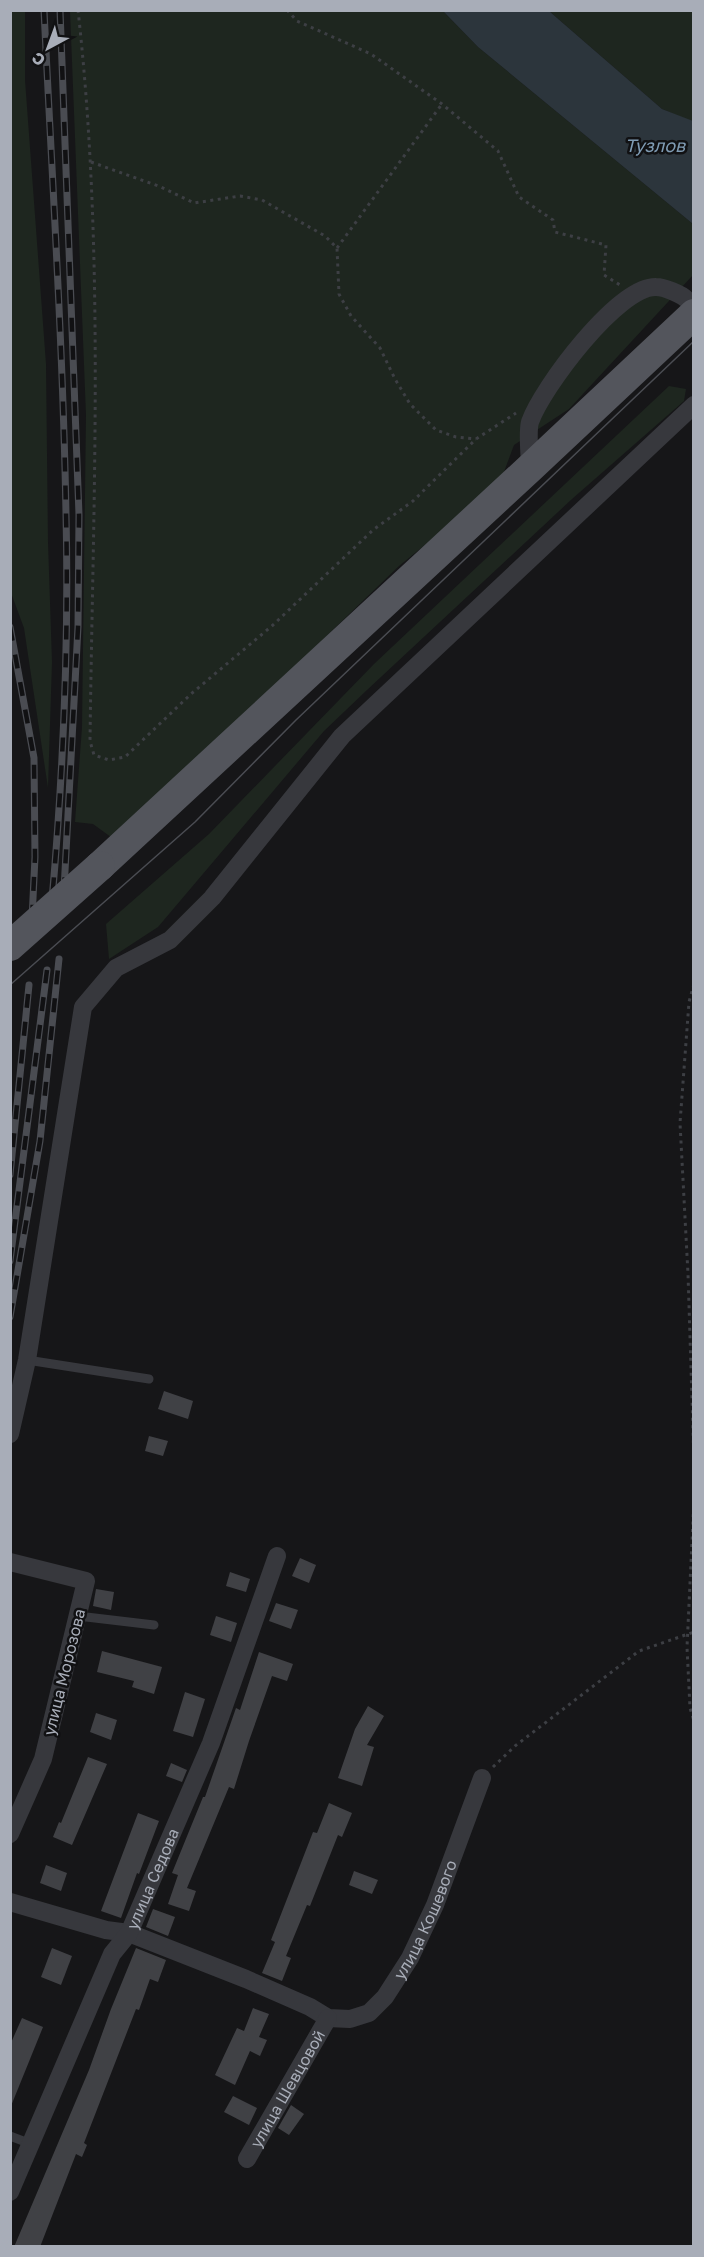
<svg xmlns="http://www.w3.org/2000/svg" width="704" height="2257" viewBox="0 0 704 2257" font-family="'Golos Text',sans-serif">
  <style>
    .green { fill: #1e261f }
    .water { fill: #2c353c }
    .building { fill: #404145 }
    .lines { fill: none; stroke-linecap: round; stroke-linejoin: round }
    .path { stroke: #3d3f44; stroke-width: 3; stroke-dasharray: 3 4.5; stroke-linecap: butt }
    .lane { stroke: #37383d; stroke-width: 9 }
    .street { stroke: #37383d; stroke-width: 18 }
    .primary { stroke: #53555c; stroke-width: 30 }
    .tram { stroke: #4a4c52; stroke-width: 1.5 }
    .rail-casing { stroke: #4a4c52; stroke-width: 7 }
    .rail { stroke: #111113; stroke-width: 4.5; stroke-dasharray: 14; stroke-linecap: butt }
    .primary-bridge { stroke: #53555c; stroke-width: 30 }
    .labels { text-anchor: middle; stroke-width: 5; stroke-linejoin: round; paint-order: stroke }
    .street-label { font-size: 16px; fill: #a8adb8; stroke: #111113 }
    .water-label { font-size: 18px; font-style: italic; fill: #7f9bb3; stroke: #111113 }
  </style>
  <rect width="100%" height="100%" fill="#161618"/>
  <g class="green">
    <path d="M 25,11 L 25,80 L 46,364 L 48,542 L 52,662 L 48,788 L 24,628 L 10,590 L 10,11 Z"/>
    <path d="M 70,11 L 443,11 L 478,47 L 693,224 L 693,275 L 569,409 L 514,445 L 499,485 L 399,566 L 115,840 L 93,824 L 75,822 L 82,727 L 86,415 Z"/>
    <path d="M 549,11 L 693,11 L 693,122 L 662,109 Z"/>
    <path d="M 669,386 L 686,389 L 684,401 L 572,499 L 367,690 L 324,731 L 158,927 L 109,959 L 106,924 L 209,834 L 374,664 Z"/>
  </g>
  <path class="water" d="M 443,11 L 549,11 L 662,109 L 693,121 L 693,224 L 478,47 Z"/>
  <g class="building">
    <path d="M 164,1391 L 193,1401 L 188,1419 L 158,1409 Z"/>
    <path d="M 149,1436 L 168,1441 L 163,1456 L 145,1451 Z"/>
    <path d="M 300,1558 L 316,1565 L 309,1583 L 292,1576 Z"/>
    <path d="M 230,1572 L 250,1579 L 246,1592 L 226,1586 Z"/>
    <path d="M 96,1589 L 114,1592 L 111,1610 L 93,1606 Z"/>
    <path d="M 276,1603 L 298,1610 L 291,1629 L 269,1621 Z"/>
    <path d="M 216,1616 L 237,1623 L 231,1642 L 210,1635 Z"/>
    <path d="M 102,1651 L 162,1667 L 154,1694 L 132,1687 L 134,1681 L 97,1672 Z"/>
    <path d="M 259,1652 L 293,1664 L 287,1681 L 272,1676 L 249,1741 L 234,1789 L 229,1787 L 187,1888 L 196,1891 L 189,1911 L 168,1904 L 178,1875 L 172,1873 L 203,1797 L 205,1797 L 236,1708 L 240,1710 Z"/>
    <path d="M 185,1692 L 205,1699 L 193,1737 L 173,1731 Z"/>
    <path d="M 368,1706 L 384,1716 L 367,1745 L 374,1747 L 362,1786 L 338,1778 L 355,1729 Z"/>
    <path d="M 96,1713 L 117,1720 L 111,1740 L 90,1732 Z"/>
    <path d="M 88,1757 L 107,1764 L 72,1845 L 53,1837 L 59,1822 L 61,1823 Z"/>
    <path d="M 171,1763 L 187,1770 L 182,1782 L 166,1776 Z"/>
    <path d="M 329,1803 L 352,1813 L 342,1837 L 338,1835 L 310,1906 L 307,1905 L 286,1956 L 291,1958 L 282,1981 L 262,1973 L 275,1942 L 271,1940 L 313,1832 L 317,1833 Z"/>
    <path d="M 138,1813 L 159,1821 L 139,1874 L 137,1873 L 121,1918 L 101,1911 Z"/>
    <path d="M 46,1865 L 67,1873 L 61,1891 L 40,1883 Z"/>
    <path d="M 354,1871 L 378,1880 L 372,1894 L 349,1885 Z"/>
    <path d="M 153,1909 L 175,1917 L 168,1936 L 146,1927 Z"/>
    <path d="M 52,1948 L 72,1956 L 61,1985 L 41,1977 Z"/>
    <path d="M 136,1948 L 166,1960 L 158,1982 L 150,1979 L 139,2010 L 136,2009 L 84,2143 L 87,2145 L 82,2157 L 76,2154 L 40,2247 L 14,2247 L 89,2070 L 111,2009 Z"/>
    <path d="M 253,2008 L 269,2014 L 259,2037 L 267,2040 L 260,2056 L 250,2051 L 235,2085 L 215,2075 L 237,2028 L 244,2031 Z"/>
    <path d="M 22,2018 L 43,2027 L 11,2106 L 10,2045 Z"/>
    <path d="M 233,2096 L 257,2108 L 249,2125 L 224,2112 Z"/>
    <path d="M 291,2105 L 304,2114 L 289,2135 L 278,2128 Z"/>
  </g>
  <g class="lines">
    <g class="path">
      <path d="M 78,10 C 105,253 93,497 90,741 L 94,755 L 109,760 L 125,757 L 191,694 L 273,625 L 373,530 L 413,501 L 476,439 L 516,413"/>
      <path d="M 287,10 L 297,21 L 371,54 L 442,104 L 498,151 L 519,197 L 553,220 L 555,232 L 606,245 L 604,275 L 620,285"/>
      <path d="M 91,162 L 161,187 L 194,203 L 240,196 L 262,200 L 325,236 L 337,248 L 339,294 L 351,316 L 380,348 L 395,379 L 410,404 L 436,430 L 456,437 L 476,439"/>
      <path d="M 337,248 L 442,104"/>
      <path d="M 694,984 L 689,1002 L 680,1123 L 688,1274 L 694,1462"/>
      <path d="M 694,1499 L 687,1647 L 690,1708 L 694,1721"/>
      <path d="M 493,1767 L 515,1746 L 639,1651 L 694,1632"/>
    </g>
    <g class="lane">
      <path d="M 27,1360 L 149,1379"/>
      <path d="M 78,1616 L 154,1625"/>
      <path d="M 10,2136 L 31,2144"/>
    </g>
    <g class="street">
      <path d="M 530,468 C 530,456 527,432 530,422 C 542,388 618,286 656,287 C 664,287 681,294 686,299"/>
      <path d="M 10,1434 L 27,1360 L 83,1007 L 116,968 L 170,940 L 212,898 L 342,736 L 694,405"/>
      <path d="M 10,1562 L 86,1581 L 43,1759 L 10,1834"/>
      <path id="s1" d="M 10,1902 L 106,1930 L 129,1933 L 246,1979 L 310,2007 L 328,2018 L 350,2019 L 369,2013 L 385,1997 L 410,1958 L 435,1905 L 482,1778"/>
      <path id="s2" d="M 247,2159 L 328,2018"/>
      <path id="s3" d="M 10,2192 L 112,1954 L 129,1933 L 211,1743 L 277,1556"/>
    </g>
    <path class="primary" d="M 100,866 L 530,468 L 694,314"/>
    <path class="tram" d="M 10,985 L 195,822 L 296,720 L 694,341"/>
    <defs>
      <g id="rail">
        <path d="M 44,10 C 52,178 63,346 66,514 C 69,641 63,774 52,900"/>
        <path d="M 60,10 L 79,515 L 78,627 L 64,890"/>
        <path d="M 10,627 L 34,758 L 35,857 L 32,919"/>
        <path d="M 10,1175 L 29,985"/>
        <path d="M 10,1261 L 47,970"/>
        <path d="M 10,1317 L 40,1141 L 59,959"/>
      </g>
    </defs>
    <use href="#rail" class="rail-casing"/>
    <use href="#rail" class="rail"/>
    <path class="primary-bridge" d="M 10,946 L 100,866"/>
  </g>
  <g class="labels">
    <g class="street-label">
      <text transform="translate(64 1672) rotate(-76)" y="6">улица Морозова</text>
      <text dy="6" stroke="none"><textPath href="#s3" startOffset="345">улица Седова</textPath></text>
      <text dy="6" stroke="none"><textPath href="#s1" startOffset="492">улица Кошевого</textPath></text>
      <text dy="6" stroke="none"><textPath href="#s2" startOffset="81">улица Шевцовой</textPath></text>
    </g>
    <g class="water-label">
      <text x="655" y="152">Тузлов</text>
    </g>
  </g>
  <rect width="704" height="2257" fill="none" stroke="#a8adb8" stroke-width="24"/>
  <g transform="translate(48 48) rotate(221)" stroke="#111113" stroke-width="4.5" paint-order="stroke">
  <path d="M0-4.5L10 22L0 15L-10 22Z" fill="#a8adb8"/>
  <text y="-9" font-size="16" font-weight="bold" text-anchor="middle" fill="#a8adb8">С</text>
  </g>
</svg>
